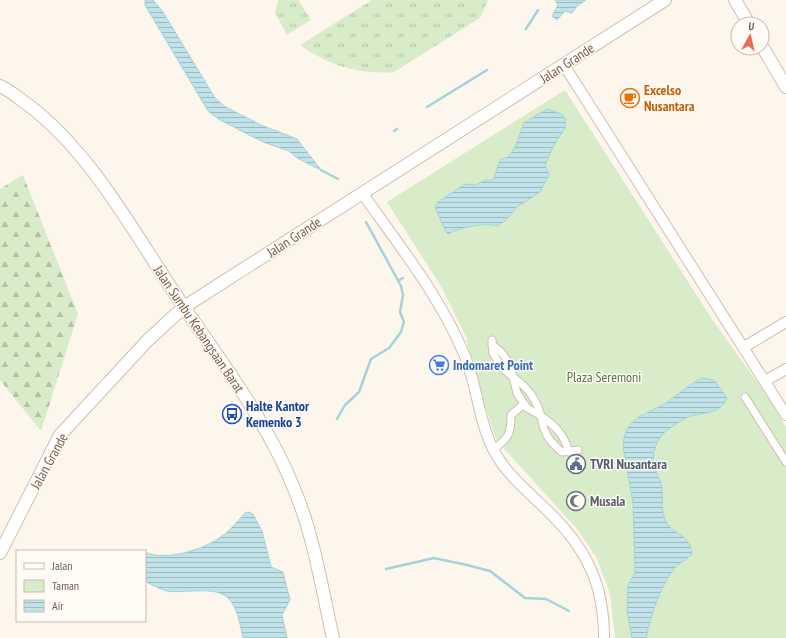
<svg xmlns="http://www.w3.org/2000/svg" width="786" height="638" viewBox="0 0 786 638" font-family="'PT Sans Narrow',sans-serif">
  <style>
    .grass { fill: url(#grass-tufts) }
    .forest { fill: url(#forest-firs) }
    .park { fill: #d8ecc9 }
    .water { fill: url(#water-rules); stroke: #a5d3da }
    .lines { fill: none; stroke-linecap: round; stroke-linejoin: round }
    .stream { stroke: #a5d3da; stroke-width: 2.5 }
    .pedestrian-casing { stroke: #d1beb0; stroke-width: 9 }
    .minor-casing { stroke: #d1beb0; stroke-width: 12 }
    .tertiary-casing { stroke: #d1beb0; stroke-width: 14 }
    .pedestrian { stroke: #fff; stroke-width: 7 }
    .minor { stroke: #fff; stroke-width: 10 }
    .tertiary { stroke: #fff; stroke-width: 12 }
    .labels { text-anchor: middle; stroke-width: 3; stroke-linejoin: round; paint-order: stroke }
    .street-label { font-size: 14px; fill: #7a5c4d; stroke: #fffaf3 }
    .food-label { font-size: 14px; font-weight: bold; fill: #c56008; stroke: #fffaf3; text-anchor: start }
    .shop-label { font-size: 14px; font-weight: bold; fill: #366cbe; stroke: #fffaf3; text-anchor: start }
    .park-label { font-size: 14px; fill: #537a41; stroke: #fffaf3 }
    .transit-label { font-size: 14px; font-weight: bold; fill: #164399; stroke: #fffaf3; text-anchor: start }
    .service-label { font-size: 14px; font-weight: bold; fill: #4e5e75; stroke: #fffaf3; text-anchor: start }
    .worship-label { font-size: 14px; font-weight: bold; fill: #5b616d; stroke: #fffaf3; text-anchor: start }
  </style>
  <defs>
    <pattern id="grass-tufts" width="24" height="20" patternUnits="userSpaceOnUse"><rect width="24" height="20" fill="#d8ecc9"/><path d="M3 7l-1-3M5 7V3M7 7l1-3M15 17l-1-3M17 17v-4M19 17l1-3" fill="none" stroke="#b4c2a5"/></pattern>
    <pattern id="forest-firs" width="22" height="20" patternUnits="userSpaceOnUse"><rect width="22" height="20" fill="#d8ecc9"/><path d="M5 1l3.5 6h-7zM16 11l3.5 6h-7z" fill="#b4c2a5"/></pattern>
    <pattern id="water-rules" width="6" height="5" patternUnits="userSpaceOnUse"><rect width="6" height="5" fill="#bfe3e8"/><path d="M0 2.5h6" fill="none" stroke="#a0bbbe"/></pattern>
  </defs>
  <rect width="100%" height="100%" fill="#fdf6ec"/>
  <g class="grass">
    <path d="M 278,0 L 298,0 L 311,20 L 287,35 L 275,13 Z"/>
    <path d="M 372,0 L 488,0 L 480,18 L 394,72 C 359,75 328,65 300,45 Z"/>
  </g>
  <path class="forest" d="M 23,175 L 78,314 L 41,431 L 0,380 L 0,189 Z"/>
  <path class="park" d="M 565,90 L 712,319 L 763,390 L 786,427 L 786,638 L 615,638 L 610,594 L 597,559 L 578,530 L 497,441 L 477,383 L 466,337 L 442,288 L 387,202 Z"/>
  <g class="water">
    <path d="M 145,0 L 153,0 L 163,12 L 215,98 L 224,106 L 261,125 L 297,139 L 321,170 L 297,158 L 289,151 L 263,142 L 220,120 L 208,111 L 145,5 Z"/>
    <path d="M 555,0 L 586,0 L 577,6 L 572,13 L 565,11 L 557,20 L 552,16 L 558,5 Z"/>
    <path d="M 547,109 L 562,114 L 566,120 L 565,128 L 553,147 L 545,165 L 549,175 L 540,192 L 517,207 L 507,219 L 498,226 C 483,222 462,227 448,234 L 445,230 L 435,207 L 438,202 L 465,184 L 476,185 L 485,180 L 493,180 L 500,160 L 508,157 L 515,147 L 524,123 Z"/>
    <path d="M 702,378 L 714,380 L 727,398 C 720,414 706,412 691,416 C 682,419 673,426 665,432 C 657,439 651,454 654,465 C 656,473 661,480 662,488 C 663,499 661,512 666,522 C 673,534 690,534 692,554 C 686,561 678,563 673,570 C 659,590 651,615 646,638 L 632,638 L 627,611 L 628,585 L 635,573 L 633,503 L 623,446 C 625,415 648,415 669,401 C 680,393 690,384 702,378 Z"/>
    <path d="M 249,512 L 253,514 L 262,531 L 271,567 L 283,572 L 290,600 L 282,615 L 287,638 L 243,638 C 240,625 238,608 228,598 C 215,585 182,594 167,591 C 159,589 152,585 145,581 L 145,552 C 164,561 199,551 216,540 C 228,533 236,523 245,513 Z"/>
  </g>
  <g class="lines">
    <g class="stream">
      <path d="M 526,29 L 538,10"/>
      <path d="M 427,107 L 487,70"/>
      <path d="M 394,131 L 397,129"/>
      <path d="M 321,170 L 338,179"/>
      <path d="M 398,281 L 403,278"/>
      <path d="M 337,419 L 345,405 L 359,392 L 371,359 L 389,348 L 401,332 L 404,322 L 400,312 L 403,295 L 401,286 L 366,222"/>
      <path d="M 386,569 L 434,558 L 467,565 L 490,571 L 525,598 L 546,599 L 569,611"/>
    </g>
    <defs>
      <g id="pedestrian">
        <path d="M 492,340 L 493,353 L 502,368 L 513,377 L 517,393 L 527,408 L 541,416 C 544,434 549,441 562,452 L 578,450"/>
        <path d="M 492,345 C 505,352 510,364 513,377 C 528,388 536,398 541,416 C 556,426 564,435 569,452"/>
        <path d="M 745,397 L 786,462"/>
        <path d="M 493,450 C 509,437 511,435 511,415 L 524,404"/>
      </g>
      <g id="minor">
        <path d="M 564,65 L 786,415"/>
        <path d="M 362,193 C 398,244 440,296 464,354 C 477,384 478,419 493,449 C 506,475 531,494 551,514 C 588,551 604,586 604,638"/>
        <path d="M 744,347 L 786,322"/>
        <path d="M 765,381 L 786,369"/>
      </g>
      <g id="tertiary">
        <path d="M 735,0 L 749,24"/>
        <path d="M 762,46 L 786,87"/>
        <path d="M 0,86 C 10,90 18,98 27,104 C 94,154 137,239 184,307 C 224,366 269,424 295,491 C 314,537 322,589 333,638"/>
        <path d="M 0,553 L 60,435 L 148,340 L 184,307 L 665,0"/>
      </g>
    </defs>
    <use href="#pedestrian" class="pedestrian-casing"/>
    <use href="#minor" class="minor-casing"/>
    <use href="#tertiary" class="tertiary-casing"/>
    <use href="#pedestrian" class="pedestrian"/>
    <use href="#minor" class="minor"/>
    <use href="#tertiary" class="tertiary"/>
  </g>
  <defs>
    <symbol id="cafe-ring" viewBox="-11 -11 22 22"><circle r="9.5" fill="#fffaf3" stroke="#e8710a" stroke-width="1.5"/><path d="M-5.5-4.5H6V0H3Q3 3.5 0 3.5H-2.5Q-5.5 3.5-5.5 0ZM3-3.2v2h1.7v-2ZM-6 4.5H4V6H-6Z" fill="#e8710a"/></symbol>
    <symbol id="supermarket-ring" viewBox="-11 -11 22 22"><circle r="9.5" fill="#fffaf3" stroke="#3f7fe0" stroke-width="1.5"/><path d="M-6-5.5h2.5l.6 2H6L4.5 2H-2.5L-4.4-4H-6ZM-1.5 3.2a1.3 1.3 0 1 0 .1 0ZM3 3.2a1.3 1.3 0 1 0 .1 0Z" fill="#3f7fe0"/></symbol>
    <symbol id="bus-ring" viewBox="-11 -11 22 22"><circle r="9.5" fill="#fffaf3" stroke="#1a4fb4" stroke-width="1.5"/><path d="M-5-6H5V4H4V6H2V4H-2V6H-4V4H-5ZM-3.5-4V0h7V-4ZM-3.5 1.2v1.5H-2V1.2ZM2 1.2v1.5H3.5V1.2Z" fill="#1a4fb4"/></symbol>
    <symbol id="civic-ring" viewBox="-11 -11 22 22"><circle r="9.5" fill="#fffaf3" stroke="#5c6f8a" stroke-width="1.5"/><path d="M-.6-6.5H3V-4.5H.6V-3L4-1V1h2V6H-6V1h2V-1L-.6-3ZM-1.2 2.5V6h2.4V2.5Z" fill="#5c6f8a"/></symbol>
    <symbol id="mosque-ring" viewBox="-11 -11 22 22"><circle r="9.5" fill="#fffaf3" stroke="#6b7280" stroke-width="1.5"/><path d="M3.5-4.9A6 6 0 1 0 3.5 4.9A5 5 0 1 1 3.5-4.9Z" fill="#6b7280"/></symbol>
  </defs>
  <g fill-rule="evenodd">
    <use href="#cafe-ring" x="619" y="87" width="22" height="22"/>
    <use href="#supermarket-ring" x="428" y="354" width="22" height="22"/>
    <use href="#bus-ring" x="221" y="403" width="22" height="22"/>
    <use href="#civic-ring" x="565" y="453" width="22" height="22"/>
    <use href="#mosque-ring" x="565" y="490" width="22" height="22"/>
  </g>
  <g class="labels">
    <g class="street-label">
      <text transform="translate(567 63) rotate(-33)" y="5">Jalan Grande</text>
      <text transform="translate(294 237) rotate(-33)" y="5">Jalan Grande</text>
      <text transform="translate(199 329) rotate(56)" y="5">Jalan Sumbu Kebangsaan Barat</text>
      <text transform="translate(49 461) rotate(-61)" y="5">Jalan Grande</text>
    </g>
    <g class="food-label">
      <text x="644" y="95">Excelso<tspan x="644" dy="16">Nusantara</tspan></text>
    </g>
    <g class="shop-label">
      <text x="453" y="370">Indomaret Point</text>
    </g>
    <g class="park-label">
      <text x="604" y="382">Plaza Seremoni</text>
    </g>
    <g class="transit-label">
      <text x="246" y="411">Halte Kantor<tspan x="246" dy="16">Kemenko 3</tspan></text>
    </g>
    <g class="service-label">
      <text x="590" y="469">TVRI Nusantara</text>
    </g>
    <g class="worship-label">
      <text x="590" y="506">Musala</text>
    </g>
  </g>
  <rect x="16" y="550" width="130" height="72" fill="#fffaf3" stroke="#cabbb1"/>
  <rect x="24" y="563" width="20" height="6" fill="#ffffff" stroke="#cabbb1"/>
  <text x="52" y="570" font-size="12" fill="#7a5c4d">Jalan</text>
  <rect x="24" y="580" width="20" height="12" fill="#d8ecc9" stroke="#cabbb1"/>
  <text x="52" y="590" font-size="12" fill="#7a5c4d">Taman</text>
  <rect x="24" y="600" width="20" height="12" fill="url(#water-rules)" stroke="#cabbb1"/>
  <text x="52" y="610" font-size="12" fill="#7a5c4d">Air</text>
  <g transform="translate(750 36) rotate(8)"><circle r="19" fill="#fffaf3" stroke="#cabbb1"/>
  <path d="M0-3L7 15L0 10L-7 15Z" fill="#e76f51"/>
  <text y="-6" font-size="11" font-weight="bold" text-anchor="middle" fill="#7a5c4d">U</text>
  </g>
</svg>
